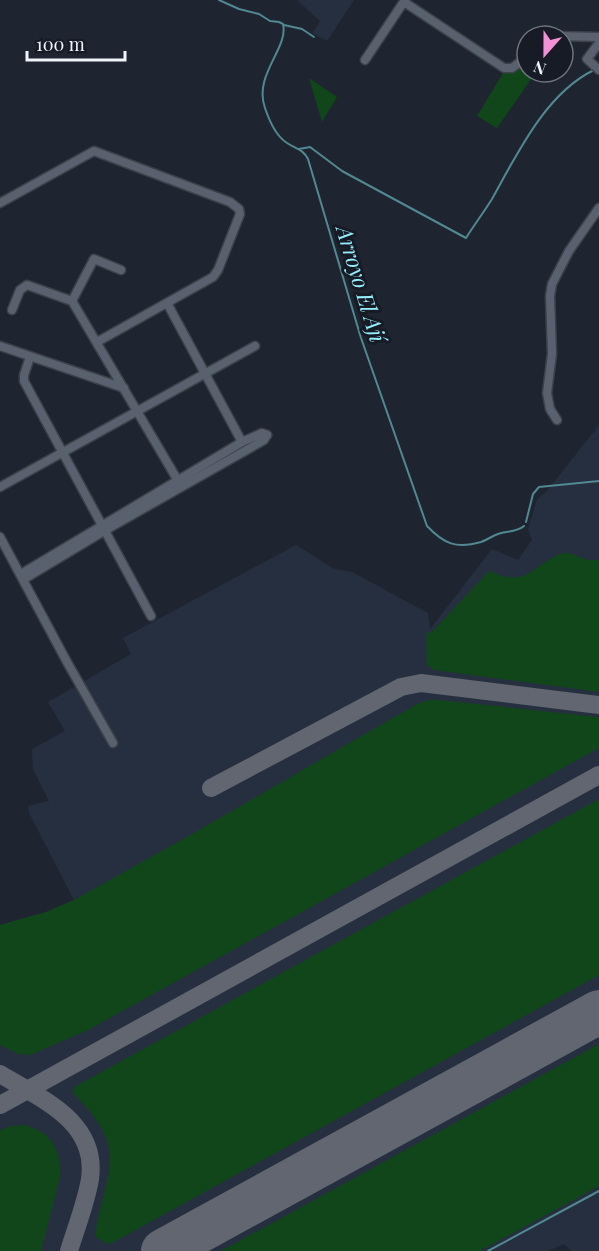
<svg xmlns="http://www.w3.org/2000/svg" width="599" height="1251" viewBox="0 0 599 1251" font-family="'Playfair Display',serif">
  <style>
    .built { fill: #262f3f }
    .green { fill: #11461b }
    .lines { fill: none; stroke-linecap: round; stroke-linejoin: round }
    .stream { stroke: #528891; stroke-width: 2 }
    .taxiway { stroke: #616670; stroke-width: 18 }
    .runway { stroke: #616670; stroke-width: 44 }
    .minor-casing { stroke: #3c4149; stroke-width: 11 }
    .minor { stroke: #5a616e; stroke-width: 8 }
    .labels { text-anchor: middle; stroke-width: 6; stroke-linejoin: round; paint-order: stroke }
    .water-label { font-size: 22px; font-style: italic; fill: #97effd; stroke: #161b26 }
  </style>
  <rect width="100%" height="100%" fill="#1f2530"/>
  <g class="built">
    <path d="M 297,0 L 354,0 L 327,41 L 313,33 L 320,21 Z"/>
    <path d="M 599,425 L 599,1251 L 571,1251 L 564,1244 L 548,1251 L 0,1251 L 0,925 L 46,912 L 74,900 L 29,813 L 28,806 L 49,801 L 33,769 L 32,749 L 65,731 L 48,702 L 131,654 L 123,638 L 296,545 L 334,569 L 352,572 L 428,613 L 430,629 L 492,549 L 518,560 L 532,540 L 528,530 L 537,499 L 546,492 Z"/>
  </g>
  <g class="green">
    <path d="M 527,61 L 527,72 L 536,72 L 497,128 L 477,116 L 503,73 L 512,72 Z"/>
    <path d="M 309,78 L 337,97 L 322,122 Z"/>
    <path d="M 563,553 C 579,553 581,562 599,560 L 599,692 L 434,670 L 427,665 L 426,632 L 431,633 L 489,571 C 529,589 530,565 563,553 Z"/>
    <path d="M 429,700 L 438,700 L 599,717 L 599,748 L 88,1030 L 30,1055 L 18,1054 L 0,1045 L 0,925 L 46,912 L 74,900 L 185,838 L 417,704 Z"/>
    <path d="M 599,799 L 599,975 L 112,1243 L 107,1244 L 97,1238 L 95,1234 C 108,1166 129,1149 73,1093 L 73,1089 L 76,1086 Z"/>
    <path d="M 599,1044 L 599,1186 L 480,1251 L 221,1251 Z"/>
    <path d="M 23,1125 C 51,1131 61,1149 60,1177 L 41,1251 L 0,1251 L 0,1130 L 11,1126 Z"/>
  </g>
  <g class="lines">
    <g class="stream">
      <path d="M 219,0 L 239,9 L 259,14 L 270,21 L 279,22 L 283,24 C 289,48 253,75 265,108 C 269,120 276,136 287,143 C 296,149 303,149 308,159 L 361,338 L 427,526 C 444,544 456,549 481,542 C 487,540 492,536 498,534 C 507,531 517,532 524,526"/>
      <path d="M 284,25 L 302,29 L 314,37"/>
      <path d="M 299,149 L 310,147 L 342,171 L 466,238 C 474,225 484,212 492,199 C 517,154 546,93 594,70"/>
      <path d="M 526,522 L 533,494 L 539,487 L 599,481"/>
      <path d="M 488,1251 L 599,1191"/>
    </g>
    <g class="taxiway">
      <path d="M 211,788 L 401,687 L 421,683 L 599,705"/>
      <path d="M 0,1074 C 41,1099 98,1121 90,1179 C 86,1203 76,1228 69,1251"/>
      <path d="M 0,1105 L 599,775"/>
    </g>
    <path class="runway" d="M 163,1251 L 599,1012"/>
    <defs>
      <g id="minor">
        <path d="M 404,2 L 504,68 L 512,68 L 527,57"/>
        <path d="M 555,36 L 599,37"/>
        <path d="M 599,43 L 587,59 L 599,70"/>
        <path d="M 365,60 L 405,0"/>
        <path d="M 0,203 L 94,151 L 230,202 L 239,209 L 240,214 L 218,270 L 213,277 L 97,342"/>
        <path d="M 72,301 L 94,259 L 121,270"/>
        <path d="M 167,303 L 242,442"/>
        <path d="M 12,310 L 20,290 L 27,285 L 72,301 L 177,479"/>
        <path d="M 0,346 L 124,388"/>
        <path d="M 30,357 L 24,375 L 24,381 L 151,616"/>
        <path d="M 557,420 L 550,409 L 547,393 L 552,354 L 550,296 L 552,284 L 569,251 L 599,208"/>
        <path d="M 0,487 L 255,346"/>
        <path d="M 0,537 L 67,662 L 113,743"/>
        <path d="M 21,574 L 242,442 L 262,433 L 267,435"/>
        <path d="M 24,579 L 104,531 L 264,440 L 267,435"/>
      </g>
    </defs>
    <use href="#minor" class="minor-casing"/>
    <use href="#minor" class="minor"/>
  </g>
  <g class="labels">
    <g class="water-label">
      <text transform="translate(361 284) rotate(73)" y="8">Arroyo El Ají</text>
    </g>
  </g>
  <g transform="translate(545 54) rotate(201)"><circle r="28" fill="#161b26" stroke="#6d727c" stroke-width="1.5"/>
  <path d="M0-4.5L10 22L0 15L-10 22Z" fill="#f491d4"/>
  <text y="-9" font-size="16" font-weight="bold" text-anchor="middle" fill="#f0f4fc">N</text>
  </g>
  <path d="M27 51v9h98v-9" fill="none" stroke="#f0f4fc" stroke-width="3"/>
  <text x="36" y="51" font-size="18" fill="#f0f4fc" stroke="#161b26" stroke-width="4.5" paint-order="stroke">100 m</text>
</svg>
